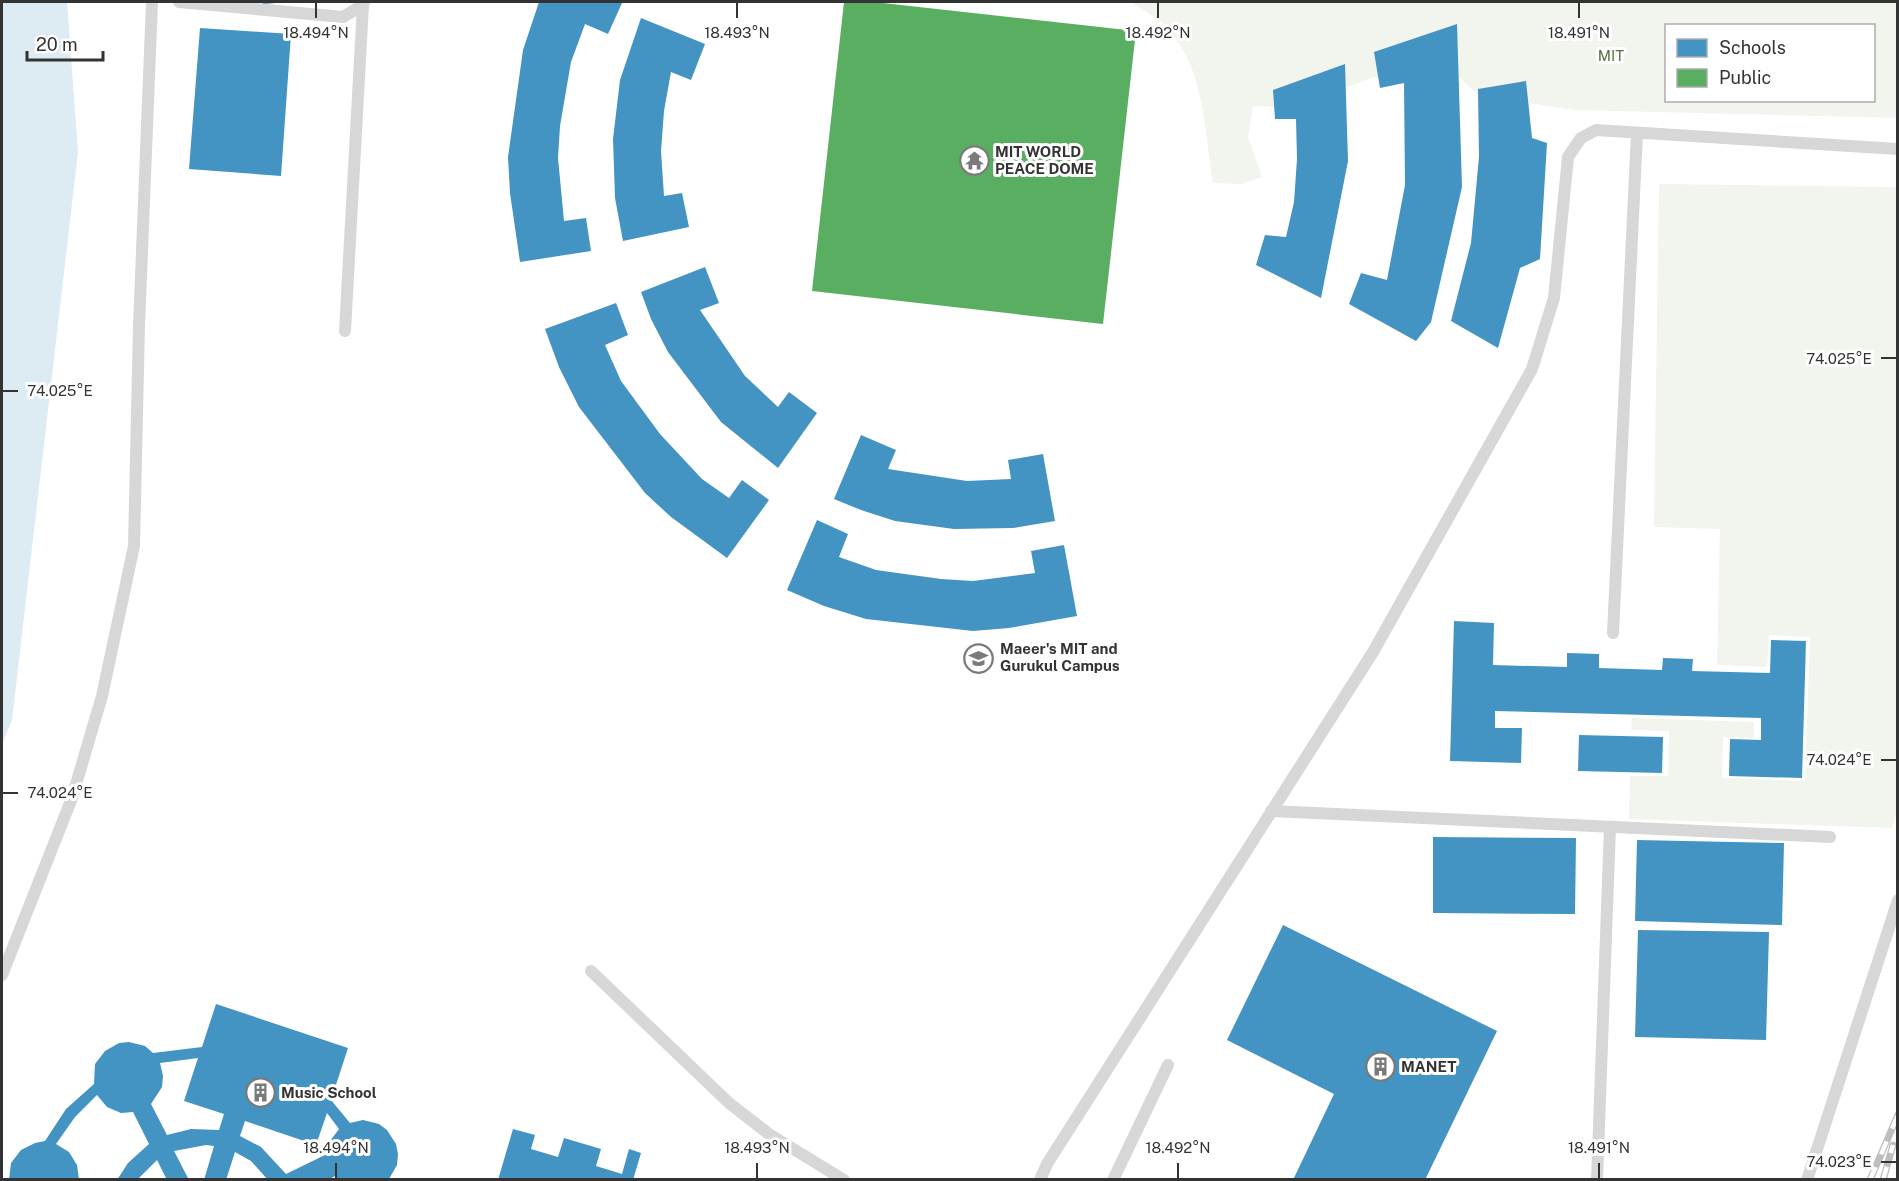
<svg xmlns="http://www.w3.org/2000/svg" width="1899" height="1181" viewBox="0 0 1899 1181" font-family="'Public Sans',sans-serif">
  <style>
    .green { fill: #f1f5ed; fill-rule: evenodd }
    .water { fill: #ddebf3 }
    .schools { fill: #4393c3; fill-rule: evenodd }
    .public { fill: #5aae61 }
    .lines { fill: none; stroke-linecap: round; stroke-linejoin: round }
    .lane { stroke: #d7d7d7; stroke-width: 12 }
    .rail-casing { stroke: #bebebe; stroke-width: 7 }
    .rail { stroke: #fff; stroke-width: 4.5; stroke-dasharray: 14; stroke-linecap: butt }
    .ticks { fill: none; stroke: #333; stroke-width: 2 }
    .labels { text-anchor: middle; stroke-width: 6; stroke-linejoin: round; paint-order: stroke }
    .park-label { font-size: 15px; fill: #56703f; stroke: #fff }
    .poi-label { font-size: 15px; font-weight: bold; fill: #333; stroke: #fff; text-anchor: start }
    .ticks-label { font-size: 15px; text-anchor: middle; fill: #333; stroke: #fff; stroke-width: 6; stroke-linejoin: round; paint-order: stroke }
  </style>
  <rect width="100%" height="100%" fill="#fff"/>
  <g class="green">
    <path d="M 1131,2 L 1897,2 L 1897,118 L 1575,110 L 1480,96 L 1434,55 L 1347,87 L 1315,94 L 1281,107 L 1253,106 L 1248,137 L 1262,177 L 1241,184 L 1213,183 C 1204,129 1205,57 1158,20 C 1149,13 1139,7 1131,2 ZM 1666,26 L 1874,26 L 1874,100 L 1666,100 Z"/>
    <path d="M 1659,184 L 1897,187 L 1898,808 L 1892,828 L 1629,819 L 1630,776 L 1668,776 L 1669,731 L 1631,730 L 1632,718 L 1754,722 L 1754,738 L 1723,737 L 1722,778 L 1805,781 L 1810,637 L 1769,635 L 1767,667 L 1717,665 L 1720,529 L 1654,527 Z"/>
  </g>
  <path class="water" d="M 2,2 L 67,2 L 78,152 L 12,720 L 2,744 Z"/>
  <g class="schools">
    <path d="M 258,2 L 276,2 L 276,3 L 264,4 Z"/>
    <path d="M 539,2 L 622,3 L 608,34 L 585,24 L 571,62 L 560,126 L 558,158 L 564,221 L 586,218 L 591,251 L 520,262 L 510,193 L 508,157 L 523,50 Z"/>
    <path d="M 641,18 L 705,44 L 691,80 L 671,72 L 664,111 L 661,151 L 664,196 L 682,193 L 689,227 L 623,241 L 615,198 L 613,139 L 620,80 Z"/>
    <path d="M 1457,24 L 1462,187 L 1431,322 L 1416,341 L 1349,304 L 1361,273 L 1387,280 L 1405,185 L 1404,83 L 1380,88 L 1374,52 Z"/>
    <path d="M 200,28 L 291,34 L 281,176 L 189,169 Z"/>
    <path d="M 1345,64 L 1348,161 L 1321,298 L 1256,265 L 1265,235 L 1286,237 L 1294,202 L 1297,159 L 1296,119 L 1275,119 L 1273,90 Z"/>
    <path d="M 1526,81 L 1532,138 L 1547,143 L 1540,259 L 1520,268 L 1498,348 L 1451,321 L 1471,243 L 1479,157 L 1478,89 Z"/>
    <path d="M 705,267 L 719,303 L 700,310 L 745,376 L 778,407 L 789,392 L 817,413 L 778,468 L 721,422 L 668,352 L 651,319 L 641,292 Z"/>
    <path d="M 616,303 L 628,335 L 605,345 L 621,381 L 660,434 L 702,479 L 729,498 L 742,480 L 769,500 L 727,558 L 671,517 L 645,493 L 579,407 L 559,367 L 545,329 Z"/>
    <path d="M 861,435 L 896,450 L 888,469 L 967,481 L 1011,479 L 1008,460 L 1043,454 L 1055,521 L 1013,528 L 954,529 L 895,521 L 861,510 L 834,499 Z"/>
    <path d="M 817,520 L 848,534 L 839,557 L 876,570 L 941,579 L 973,581 L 1035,573 L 1031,551 L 1064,545 L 1077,616 L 1009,628 L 973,631 L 866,619 L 824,606 L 787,590 Z"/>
    <path d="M 1454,621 L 1494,623 L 1493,665 L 1567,667 L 1567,653 L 1599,654 L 1599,668 L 1662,670 L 1663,658 L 1693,659 L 1692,671 L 1770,673 L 1771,640 L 1806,641 L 1802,778 L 1729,776 L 1730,739 L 1761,740 L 1761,718 L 1495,711 L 1495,728 L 1522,728 L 1521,763 L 1450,761 Z"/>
    <path d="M 1579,735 L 1663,737 L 1662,773 L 1578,771 Z"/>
    <path d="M 1433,837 L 1576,838 L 1575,914 L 1433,913 Z"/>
    <path d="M 1637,840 L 1784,843 L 1782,925 L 1635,921 Z"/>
    <path d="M 1283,925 L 1497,1031 L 1425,1180 L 1293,1180 L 1334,1094 L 1227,1040 Z"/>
    <path d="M 1638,930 L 1769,932 L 1766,1040 L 1635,1037 Z"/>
    <path d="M 216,1004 L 348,1048 L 331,1100 L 350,1123 L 363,1120 L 379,1124 L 387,1130 L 396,1144 L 398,1154 L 397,1165 L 389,1179 L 337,1180 L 335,1176 L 328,1180 L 268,1180 L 251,1161 L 235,1152 L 226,1180 L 204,1180 L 214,1146 L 206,1145 L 174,1151 L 189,1180 L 167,1180 L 157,1160 L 137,1180 L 117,1180 L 128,1163 L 149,1144 L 133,1112 L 121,1113 L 107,1107 L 97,1095 L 75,1117 L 56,1144 L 69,1152 L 77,1165 L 79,1180 L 9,1180 L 11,1163 L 21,1150 L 35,1143 L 45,1141 L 66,1109 L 94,1084 L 95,1064 L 105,1051 L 119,1043 L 129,1042 L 145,1046 L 153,1053 L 202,1047 ZM 198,1058 L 184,1101 L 224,1114 L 219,1130 L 191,1129 L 167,1135 L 151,1104 L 162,1087 L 163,1076 L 160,1063 ZM 327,1113 L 339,1129 L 330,1141 L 327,1154 L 286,1174 L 261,1147 L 240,1136 L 245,1121 L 316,1145 Z"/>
    <path d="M 513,1129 L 535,1135 L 531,1149 L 558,1157 L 564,1138 L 601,1149 L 596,1166 L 622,1174 L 629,1149 L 641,1153 L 633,1180 L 498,1180 Z"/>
  </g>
  <path class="public" d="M 844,2 L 874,2 L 1136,31 L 1103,324 L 812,291 Z"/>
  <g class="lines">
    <g class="lane">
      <path d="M 179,2 L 343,17 L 363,5 L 364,2"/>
      <path d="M 345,331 L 363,5"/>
      <path d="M 1613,633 L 1637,133"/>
      <path d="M 1271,811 L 1830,837"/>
      <path d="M 591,971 L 729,1103 L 769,1134 L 844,1180"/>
      <path d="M 2,975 L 72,798 L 102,696 L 134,546 L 139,326 L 152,2"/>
      <path d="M 1040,1180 L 1047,1164 L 1373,652 L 1532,369 L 1554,298 L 1568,157 L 1581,138 L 1596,130 L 1898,149"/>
      <path d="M 1113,1180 L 1168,1065"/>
      <path d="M 1597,1180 L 1610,827"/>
      <path d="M 1807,1180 L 1898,900"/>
    </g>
    <defs>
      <g id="rail">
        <path d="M 1870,1180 L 1898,1115"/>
        <path d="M 1883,1180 L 1893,1145"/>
      </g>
    </defs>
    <use href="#rail" class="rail-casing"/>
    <use href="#rail" class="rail"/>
  </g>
  <path class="ticks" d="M 316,3 L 316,18M 737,3 L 737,18M 1158,3 L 1158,18M 1579,3 L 1579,18M 1881,358 L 1896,358M 3,391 L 18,391M 1881,760 L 1896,760M 3,793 L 18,793M 1881,1162 L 1896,1162M 336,1163 L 336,1178M 757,1163 L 757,1178M 1178,1163 L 1178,1178M 1599,1163 L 1599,1178"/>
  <defs>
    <symbol id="temple-ring" viewBox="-11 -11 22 22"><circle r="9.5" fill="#fff" stroke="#7a7a7a" stroke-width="1.5"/><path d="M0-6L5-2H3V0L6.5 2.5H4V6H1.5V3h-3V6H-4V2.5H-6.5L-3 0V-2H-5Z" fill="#7a7a7a"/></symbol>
    <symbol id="school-ring" viewBox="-11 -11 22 22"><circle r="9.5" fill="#fff" stroke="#7a7a7a" stroke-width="1.5"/><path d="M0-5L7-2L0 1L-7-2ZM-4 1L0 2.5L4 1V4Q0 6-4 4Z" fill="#7a7a7a"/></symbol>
    <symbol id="building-ring" viewBox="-11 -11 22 22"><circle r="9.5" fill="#fff" stroke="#7a7a7a" stroke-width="1.5"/><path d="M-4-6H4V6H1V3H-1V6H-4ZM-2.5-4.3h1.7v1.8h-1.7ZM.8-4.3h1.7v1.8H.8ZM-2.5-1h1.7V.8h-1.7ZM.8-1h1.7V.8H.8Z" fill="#7a7a7a"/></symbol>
  </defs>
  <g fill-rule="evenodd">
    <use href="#temple-ring" x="958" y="144" width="33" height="33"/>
    <use href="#school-ring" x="962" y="642" width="33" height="33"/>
    <use href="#building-ring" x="1364" y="1050" width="33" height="33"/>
    <use href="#building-ring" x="244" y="1076" width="33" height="33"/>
  </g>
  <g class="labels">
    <g class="park-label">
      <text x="1611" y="61">MIT</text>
    </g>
    <g class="poi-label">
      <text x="995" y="157">MIT WORLD<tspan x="995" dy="17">PEACE DOME</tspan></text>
      <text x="1000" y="654">Maeer's MIT and<tspan x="1000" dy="17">Gurukul Campus</tspan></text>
      <text x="1401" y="1072">MANET</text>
      <text x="281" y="1098">Music School</text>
    </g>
  </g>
  <g class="ticks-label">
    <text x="316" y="38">18.494°N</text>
    <text x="737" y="38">18.493°N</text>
    <text x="1158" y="38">18.492°N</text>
    <text x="1579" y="38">18.491°N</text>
    <text x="1839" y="364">74.025°E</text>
    <text x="60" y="396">74.025°E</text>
    <text x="1839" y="765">74.024°E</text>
    <text x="60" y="798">74.024°E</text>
    <text x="336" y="1153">18.494°N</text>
    <text x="757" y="1153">18.493°N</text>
    <text x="1178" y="1153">18.492°N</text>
    <text x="1599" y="1153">18.491°N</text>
    <text x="1839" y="1167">74.023°E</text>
  </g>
  <rect width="1899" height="1181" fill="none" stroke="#333333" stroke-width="6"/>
  <rect x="1665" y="24" width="210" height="78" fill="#ffffff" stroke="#adadad" stroke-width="1.5"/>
  <rect x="1677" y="39" width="30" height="18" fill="#4393c3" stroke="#adadad" stroke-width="1.5"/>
  <text x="1719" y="54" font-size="18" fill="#333333">Schools</text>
  <rect x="1677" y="69" width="30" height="18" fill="#5aae61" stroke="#adadad" stroke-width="1.5"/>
  <text x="1719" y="84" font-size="18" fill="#333333">Public</text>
  <path d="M27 51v9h76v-9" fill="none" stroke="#333333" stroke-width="3"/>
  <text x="36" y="51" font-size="18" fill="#333333" stroke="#ffffff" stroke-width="4.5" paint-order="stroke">20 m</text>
</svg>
